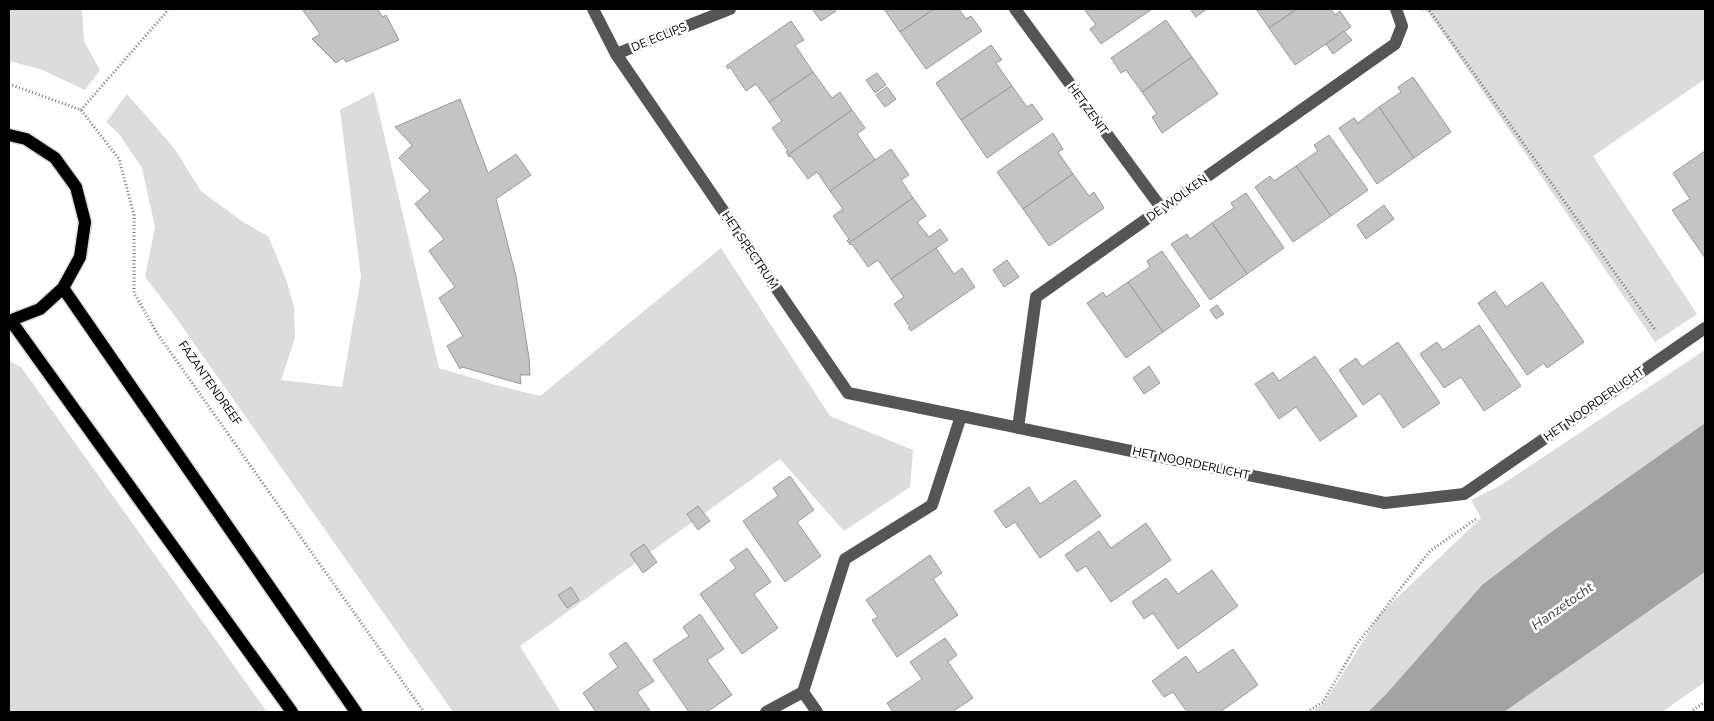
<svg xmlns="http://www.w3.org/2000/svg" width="1714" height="721" viewBox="0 0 1714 721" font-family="'Nunito Sans',sans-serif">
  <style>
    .green { fill: #dcdcdc }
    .water { fill: #a3a3a3 }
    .building { fill: #c4c4c4; stroke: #999 }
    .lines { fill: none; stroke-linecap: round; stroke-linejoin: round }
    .major-casing { stroke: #dbdbdb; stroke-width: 15 }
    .path { stroke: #777; stroke-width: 3; stroke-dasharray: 1 2.5; stroke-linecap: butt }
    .minor { stroke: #555; stroke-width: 12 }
    .major { stroke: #000; stroke-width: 12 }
    .labels { text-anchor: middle; stroke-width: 5; stroke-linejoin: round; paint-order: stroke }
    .street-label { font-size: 12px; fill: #000; stroke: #fff }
    .water-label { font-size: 14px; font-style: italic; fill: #444; stroke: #fff }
  </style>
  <rect width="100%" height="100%" fill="#fff"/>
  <g class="green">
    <path d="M 9,9 L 82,9 L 84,41 L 100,70 L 85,90 L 40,69 L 9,61 Z"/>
    <path d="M 1426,9 L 1705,9 L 1705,79 L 1593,156 L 1697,314 L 1655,342 Z"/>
    <path d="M 374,92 L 439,368 L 492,384 L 540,396 L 721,248 L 830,416 L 913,450 L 910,487 L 844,531 L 780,459 L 520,646 L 561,712 L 453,712 L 172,312 L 145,277 L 155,227 L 142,168 L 119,134 L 106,122 L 127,94 L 174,148 L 201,191 L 243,222 L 268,236 L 286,279 L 294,307 L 295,338 L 281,380 L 342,387 L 361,277 L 340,110 Z"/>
    <path d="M 1705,350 L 1705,423 L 1547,535 L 1482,585 L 1388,692 L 1368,712 L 1312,712 L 1325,702 L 1380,614 L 1481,518 L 1471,500 L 1501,485 Z"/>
    <path d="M 9,361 L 21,367 L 267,712 L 9,712 Z"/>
    <path d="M 1705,572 L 1705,682 L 1662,712 L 1504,712 Z"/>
  </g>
  <path class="water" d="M 1705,423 L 1705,572 L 1504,712 L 1368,712 L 1388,692 L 1482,585 L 1547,535 Z"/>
  <g class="building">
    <path d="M 302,9 L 377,9 L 383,17 L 386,15 L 399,40 L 346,62 L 343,58 L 336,63 L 312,39 L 320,34 Z"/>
    <path d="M 812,9 L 834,9 L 836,11 L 821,21 Z"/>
    <path d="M 884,9 L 934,9 L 900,32 Z"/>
    <path d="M 934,9 L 959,9 L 966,19 L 971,16 L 982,31 L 926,69 L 900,32 Z"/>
    <path d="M 1084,9 L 1152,9 L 1101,44 L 1090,29 L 1096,25 Z"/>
    <path d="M 1190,9 L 1204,9 L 1205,10 L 1196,17 Z"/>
    <path d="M 1256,9 L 1297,9 L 1269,28 Z"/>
    <path d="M 1297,9 L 1331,9 L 1335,15 L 1340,11 L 1351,27 L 1295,65 L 1269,28 Z"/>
    <path d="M 1166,20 L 1192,57 L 1142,92 L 1126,70 L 1121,73 L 1111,58 Z"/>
    <path d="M 791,21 L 804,40 L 795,45 L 813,72 L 769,102 L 756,84 L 746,91 L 730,67 L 728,69 L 726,66 Z"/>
    <path d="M 1344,31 L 1352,40 L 1333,54 L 1326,44 Z"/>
    <path d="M 991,45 L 1002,60 L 996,63 L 1012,86 L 961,120 L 936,83 Z"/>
    <path d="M 1192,57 L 1218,94 L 1162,133 L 1152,117 L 1157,114 L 1142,92 Z"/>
    <path d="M 813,72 L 832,98 L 840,92 L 852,110 L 788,155 L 786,152 L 788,151 L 772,128 L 782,121 L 769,102 Z"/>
    <path d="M 877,73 L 886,85 L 875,93 L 866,80 Z"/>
    <path d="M 1413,77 L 1451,132 L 1414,158 L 1379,107 L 1401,92 L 1398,87 Z"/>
    <path d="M 1012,86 L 1027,107 L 1032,104 L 1043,119 L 987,158 L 961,120 Z"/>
    <path d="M 887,87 L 896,99 L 885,107 L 876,95 Z"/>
    <path d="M 460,99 L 488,173 L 516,154 L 531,175 L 496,199 L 516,276 L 529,358 L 530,375 L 520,375 L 521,384 L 462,367 L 460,369 L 447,346 L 463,336 L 439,298 L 455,287 L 429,251 L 444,239 L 415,204 L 430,191 L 399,158 L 412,145 L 395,127 Z"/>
    <path d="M 1379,107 L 1414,158 L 1377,184 L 1339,128 L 1354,118 L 1358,123 Z"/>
    <path d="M 852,110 L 865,128 L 857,134 L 875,160 L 830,191 L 817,172 L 808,179 L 791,156 L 789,157 L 788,155 Z"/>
    <path d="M 1053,133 L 1063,149 L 1058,152 L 1073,174 L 1023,209 L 997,172 Z"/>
    <path d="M 1329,135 L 1368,190 L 1331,216 L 1296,166 L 1318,151 L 1314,145 Z"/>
    <path d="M 891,149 L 909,175 L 901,180 L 913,198 L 849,243 L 847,241 L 849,239 L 833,216 L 843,209 L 830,191 Z"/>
    <path d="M 1705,151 L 1705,258 L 1672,210 L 1690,199 L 1673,173 Z"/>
    <path d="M 1296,166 L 1331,216 L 1293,242 L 1255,187 L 1270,176 L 1274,181 Z"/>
    <path d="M 1073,174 L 1089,196 L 1094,192 L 1104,208 L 1049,246 L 1023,209 Z"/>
    <path d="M 1246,193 L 1284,248 L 1247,274 L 1212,223 L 1234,208 L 1231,203 Z"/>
    <path d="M 913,198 L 926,216 L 917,222 L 929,237 L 940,229 L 948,240 L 891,279 L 878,260 L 868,267 L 852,244 L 850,245 L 849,243 Z"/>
    <path d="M 1384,205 L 1394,219 L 1366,239 L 1357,225 Z"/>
    <path d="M 1212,223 L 1247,274 L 1210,300 L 1171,244 L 1187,234 L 1190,239 Z"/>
    <path d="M 936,248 L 954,274 L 962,268 L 975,287 L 911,331 L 908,328 L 910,327 L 894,304 L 904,297 L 891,279 Z"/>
    <path d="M 1162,251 L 1200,306 L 1163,332 L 1128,282 L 1150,267 L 1147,261 Z"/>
    <path d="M 1007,260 L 1019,277 L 1004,287 L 993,270 Z"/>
    <path d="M 1128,282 L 1163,332 L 1126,358 L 1087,303 L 1103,292 L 1106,297 Z"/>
    <path d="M 1542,282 L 1584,342 L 1547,368 L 1544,363 L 1527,375 L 1478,303 L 1495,291 L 1506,307 Z"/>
    <path d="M 1217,305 L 1224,314 L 1216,319 L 1210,310 Z"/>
    <path d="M 1479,325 L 1521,386 L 1484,411 L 1461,377 L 1444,388 L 1420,354 L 1437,342 L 1443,350 Z"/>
    <path d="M 1398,342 L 1440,403 L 1403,428 L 1380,393 L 1363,405 L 1339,370 L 1356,358 L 1362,367 Z"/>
    <path d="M 1315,356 L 1357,416 L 1320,441 L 1296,407 L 1279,419 L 1255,384 L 1273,372 L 1279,381 Z"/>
    <path d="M 1149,366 L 1160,383 L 1144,394 L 1133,378 Z"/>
    <path d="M 790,476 L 814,510 L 797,522 L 821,556 L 785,582 L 743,521 L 778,496 L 773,488 Z"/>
    <path d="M 1075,480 L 1101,516 L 1040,558 L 1015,522 L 1006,528 L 994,511 L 1029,487 L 1040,504 Z"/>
    <path d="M 698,506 L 710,521 L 698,530 L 687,514 Z"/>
    <path d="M 1146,523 L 1171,560 L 1111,602 L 1086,566 L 1077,572 L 1065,555 L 1099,531 L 1111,548 Z"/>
    <path d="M 644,544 L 657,562 L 643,573 L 630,554 Z"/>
    <path d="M 747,548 L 771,582 L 754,594 L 778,628 L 742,654 L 700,594 L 736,568 L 730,560 Z"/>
    <path d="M 930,555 L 942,573 L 933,579 L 958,615 L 897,657 L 872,620 L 878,617 L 866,600 Z"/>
    <path d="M 1212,570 L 1238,606 L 1178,649 L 1153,613 L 1144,619 L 1132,602 L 1166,578 L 1178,594 Z"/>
    <path d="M 571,587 L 579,600 L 567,608 L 558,595 Z"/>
    <path d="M 700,614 L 724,649 L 707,660 L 732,695 L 707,712 L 689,712 L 653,660 L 689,636 L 683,627 Z"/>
    <path d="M 945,638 L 957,655 L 948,662 L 973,698 L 952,712 L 893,712 L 887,703 L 922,679 L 910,662 Z"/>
    <path d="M 626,642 L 654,681 L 637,692 L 651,712 L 596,712 L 583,693 L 618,667 L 609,654 Z"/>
    <path d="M 1233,649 L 1258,685 L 1220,712 L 1187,712 L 1173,692 L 1164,697 L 1152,681 L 1186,656 L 1198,673 Z"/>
  </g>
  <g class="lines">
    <defs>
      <g id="major">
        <path d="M 9,135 L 26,139 L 55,158 L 76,187 L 85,222 L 80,257 L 63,288 L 40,309 L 9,321"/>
        <path d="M 63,288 L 356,712"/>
        <path d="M 11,321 L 292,712"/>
      </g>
    </defs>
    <use href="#major" class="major-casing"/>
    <g class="path">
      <path d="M 1423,9 L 1429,10 L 1656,331"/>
      <path d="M 9,84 L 81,110 L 119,159 L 134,215 L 134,293 L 157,333 L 424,712"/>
      <path d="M 81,110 L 169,9"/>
      <path d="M 1307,712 L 1323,702 L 1357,644 L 1430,551 L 1476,519"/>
      <path d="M 1690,712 L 1705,702"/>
    </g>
    <g class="minor">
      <path d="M 593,9 L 616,54 L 848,393 L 961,416"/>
      <path d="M 1015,9 L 1162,209"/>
      <path d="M 616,54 L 730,9"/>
      <path d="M 1018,428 L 1036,297 L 1395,44 L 1402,26 L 1396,9"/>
      <path d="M 803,692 L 817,712"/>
      <path d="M 766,712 L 803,692 L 845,559 L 932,505 L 961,416 L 1385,503 L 1464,494 L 1705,328"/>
    </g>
    <use href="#major" class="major"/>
  </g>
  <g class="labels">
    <g class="street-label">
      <text transform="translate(659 37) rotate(-22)" y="4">DE ECLIPS</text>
      <text transform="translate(1088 109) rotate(54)" y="4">HET ZENIT</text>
      <text transform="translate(1177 198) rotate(-35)" y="4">DE WOLKEN</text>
      <text transform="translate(750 250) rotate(56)" y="4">HET SPECTRUM</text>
      <text transform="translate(210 383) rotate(55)" y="4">FAZANTENDREEF</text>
      <text transform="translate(1594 404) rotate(-35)" y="4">HET NOORDERLICHT</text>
      <text transform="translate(1191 463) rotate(12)" y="4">HET NOORDERLICHT</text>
    </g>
    <g class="water-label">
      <text transform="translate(1562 606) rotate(-35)" y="5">Hanzetocht</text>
    </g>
  </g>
  <rect width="1714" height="721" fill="none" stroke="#000000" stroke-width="20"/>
</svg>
